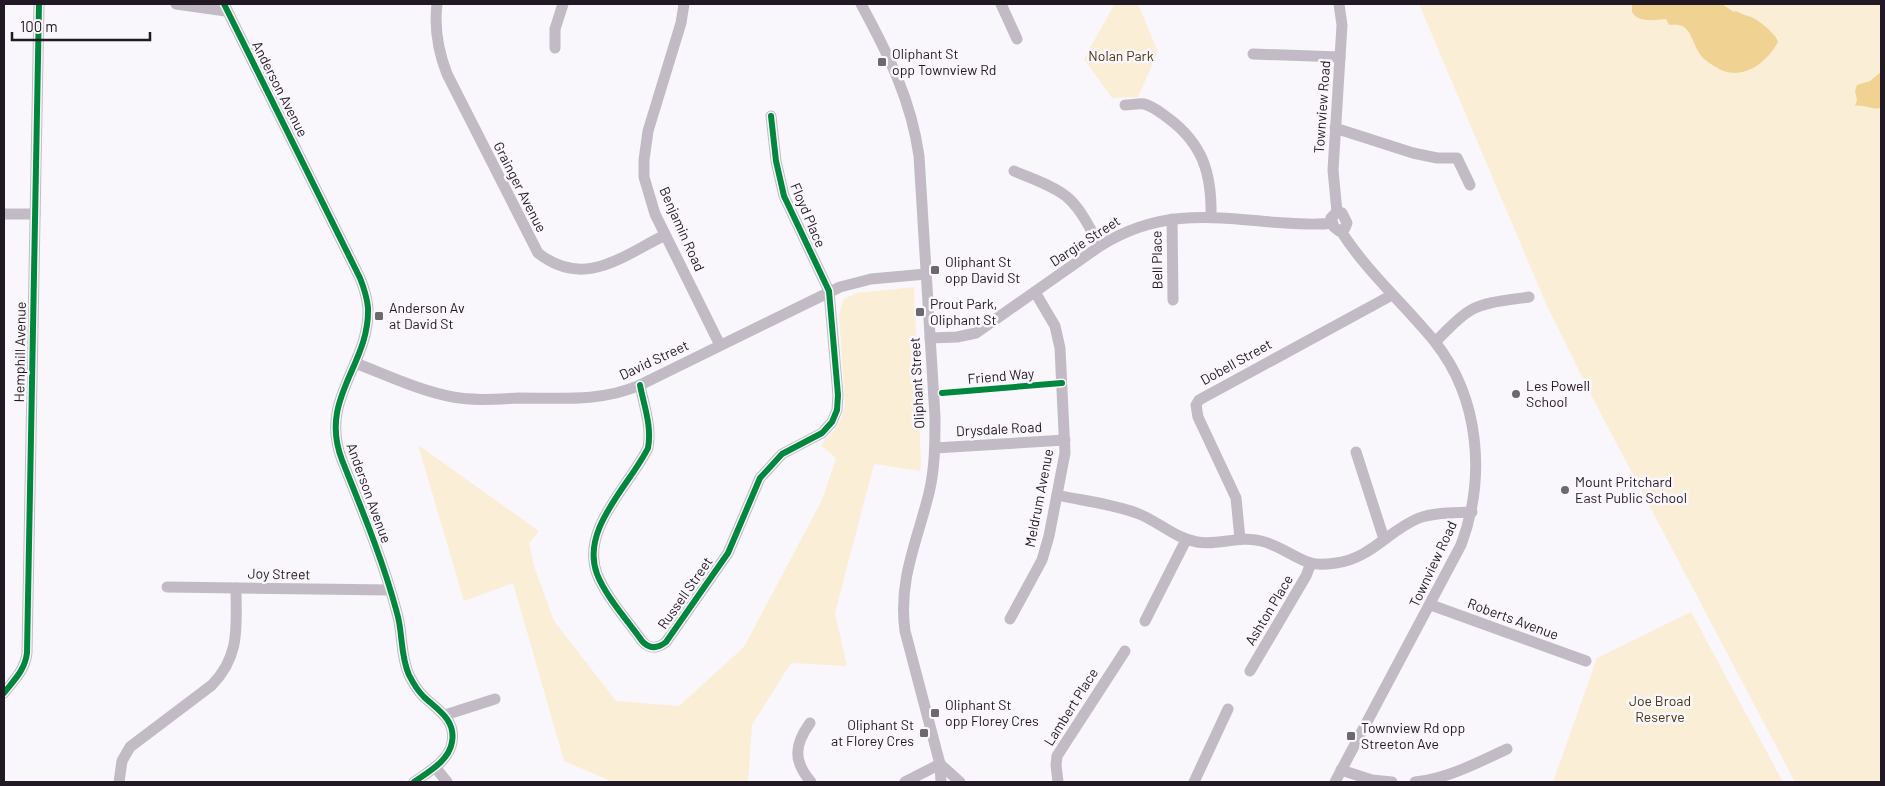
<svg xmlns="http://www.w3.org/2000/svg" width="1885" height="786" viewBox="0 0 1885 786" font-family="Barlow,sans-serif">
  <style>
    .green { fill: #fbeed7 }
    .water { fill: #f0d393 }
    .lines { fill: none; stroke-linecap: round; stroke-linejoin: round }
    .minor { stroke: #c2bbc5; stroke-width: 11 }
    .cycleway-casing { stroke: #faf6fc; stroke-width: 9 }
    .cycleway { stroke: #00873e; stroke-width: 6 }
    .poi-dot { fill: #6d676f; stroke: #faf6fc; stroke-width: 2 }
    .labels { text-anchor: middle; stroke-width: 5; stroke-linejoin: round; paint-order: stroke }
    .poi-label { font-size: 14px; fill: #211923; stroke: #faf6fc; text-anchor: start }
    .park-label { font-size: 14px; fill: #47370e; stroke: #faf6fc }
    .street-label { font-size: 14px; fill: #211923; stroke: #faf6fc }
  </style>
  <rect width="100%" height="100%" fill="#f9f7fb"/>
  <g class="green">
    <path d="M 1119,4 L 1138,4 L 1158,52 L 1138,97 L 1112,98 L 1084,59 L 1114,5 Z"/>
    <path d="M 1419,4 L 1881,4 L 1881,782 L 1795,782 L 1591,395 L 1547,306 Z"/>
    <path d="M 914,287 L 921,465 L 920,471 L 874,464 L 835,613 L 847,666 L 791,663 L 752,725 L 748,782 L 613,782 L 564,761 L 513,583 L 464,601 L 418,445 L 539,531 L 529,543 L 534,566 L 554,621 L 616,701 L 679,706 L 744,647 L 822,500 L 836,458 L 821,445 L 832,433 L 841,419 L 845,405 L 839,314 L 844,299 L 857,293 Z"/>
    <path d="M 1691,612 L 1783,782 L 1553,782 L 1597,658 Z"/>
  </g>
  <g class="water">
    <path d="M 1632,4 L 1722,4 L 1734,12 L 1736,11 C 1741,14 1746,15 1751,17 C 1759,20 1777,35 1778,42 C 1765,66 1738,83 1714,66 C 1709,63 1702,58 1699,53 C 1694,46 1692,33 1684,27 C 1679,24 1674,25 1669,25 L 1666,19 C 1655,20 1638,23 1632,12 Z"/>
    <path d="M 1881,72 L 1881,108 C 1872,110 1862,104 1855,106 L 1857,100 L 1855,91 L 1857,85 L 1870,81 Z"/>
  </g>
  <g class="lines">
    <g class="minor">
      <path d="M 176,4 L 226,11"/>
      <path d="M 224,4 L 360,278 C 364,288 367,297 368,308 C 370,365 318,398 342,460 C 362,510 383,560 397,613 C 403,633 400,655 409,675 C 413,683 418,691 424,697 C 438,710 456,720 452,742 C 449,761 428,772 414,782"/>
      <path d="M 437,4 C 434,29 438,51 447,74 L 538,253 C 584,289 621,257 665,235"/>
      <path d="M 684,4 L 681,23 L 648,131 L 644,160 L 644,177 L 655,214 L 720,345"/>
      <path d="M 861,4 C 888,54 911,99 919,156 L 935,417 C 935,443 935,468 929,493 C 917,542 898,580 905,631 L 940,764 L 941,782"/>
      <path d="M 1001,4 L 1017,39"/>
      <path d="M 555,48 L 555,29 L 563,4"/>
      <path d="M 1253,54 L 1340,57"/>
      <path d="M 1125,105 C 1131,105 1139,103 1144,104 C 1153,106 1161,113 1168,118 C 1203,144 1212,174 1211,217"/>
      <path d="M 1335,128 L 1413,153 L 1437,158 L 1457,158 L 1470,185"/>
      <path d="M 1014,171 C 1032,179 1052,185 1067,197 C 1082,210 1090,229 1100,246"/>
      <path d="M 1337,212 L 1333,170 L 1342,25 L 1339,4"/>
      <path d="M 1337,212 L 1342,213 L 1347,223 L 1345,228 L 1339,231 L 1334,227 L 1331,218 Z"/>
      <path d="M 4,214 L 35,214"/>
      <path d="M 1172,219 L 1173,300"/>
      <path d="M 930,338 L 957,337 L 976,333 L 1100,246 C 1157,210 1207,216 1271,222 C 1291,223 1312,226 1332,223"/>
      <path d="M 1435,342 C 1447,331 1457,318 1471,310 C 1487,301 1511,300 1529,297"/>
      <path d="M 355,363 C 387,375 420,391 453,397 C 475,401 497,399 519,398 C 559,398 602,402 640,385 L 840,287 L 871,279 L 926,274"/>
      <path d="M 640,385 C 644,406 652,426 648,448 C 630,485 580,529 597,574 C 606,597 628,621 642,641 C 649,649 657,649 666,642 L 728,553 L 760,478 L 782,454 L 822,433 L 832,422 L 837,410 L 838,395 L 829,291 L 784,196 L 776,161 L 771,116"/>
      <path d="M 935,448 L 1065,440"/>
      <path d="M 1356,452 L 1384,539"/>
      <path d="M 1057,495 C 1084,501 1114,504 1139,514 C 1159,522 1175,538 1197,542 C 1218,546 1240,535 1261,541 C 1279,545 1293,557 1310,563 C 1317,565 1329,564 1336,563 C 1370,559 1389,530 1419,518 C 1435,512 1455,513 1472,512"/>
      <path d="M 1240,539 L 1236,498 L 1198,417 L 1196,405 L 1199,400 L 1392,295"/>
      <path d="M 167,587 L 390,590"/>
      <path d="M 1431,605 L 1586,661"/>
      <path d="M 1010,619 L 1042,560 L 1049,536 L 1065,453 L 1060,348 L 1055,326 L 1035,292"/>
      <path d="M 1145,621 L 1186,540"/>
      <path d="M 1250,671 L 1306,576 L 1311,563"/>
      <path d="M 4,693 C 14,680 25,670 27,653 L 39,4"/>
      <path d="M 445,715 L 495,699"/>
      <path d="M 810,723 C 794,745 793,761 811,782"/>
      <path d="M 940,764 L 960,782"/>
      <path d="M 435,767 L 447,782"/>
      <path d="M 1341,770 L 1372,780 L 1392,782"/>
      <path d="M 119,782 L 122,761 L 130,747 L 212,685 C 241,655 236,626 236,588"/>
      <path d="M 905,782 L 940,764"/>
      <path d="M 1058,782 L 1056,765 L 1057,756 L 1125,651"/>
      <path d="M 1194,782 L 1228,709"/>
      <path d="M 1335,782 L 1461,545 C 1486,478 1480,399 1435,342 C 1404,304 1367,272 1341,231"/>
      <path d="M 1415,782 C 1447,779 1479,762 1507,749"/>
    </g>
    <defs>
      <g id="cycleway">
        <path d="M 224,4 L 360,278 C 364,288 367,297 368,308 C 370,365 318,398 342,460 C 362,510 383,560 397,613 C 403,633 400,655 409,675 C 413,683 418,691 424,697 C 438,710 456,720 452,742 C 449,761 428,772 414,782"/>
        <path d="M 640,385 C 644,406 652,426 648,448 C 630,485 580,529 597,574 C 606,597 628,621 642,641 C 649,649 657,649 666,642 L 728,553 L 760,478 L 782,454 L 822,433 L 832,422 L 837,410 L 838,395 L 829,291 L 784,196 L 776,161 L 771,116"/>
        <path d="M 942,393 L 1062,383"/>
        <path d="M 4,693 C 14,680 25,670 27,653 L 39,4"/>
      </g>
    </defs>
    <use href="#cycleway" class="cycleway-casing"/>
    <use href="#cycleway" class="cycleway"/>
  </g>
  <g class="poi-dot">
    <rect x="877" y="57" width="10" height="10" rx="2.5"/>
    <rect x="930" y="265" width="10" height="10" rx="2.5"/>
    <rect x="915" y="307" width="10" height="10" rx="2.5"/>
    <rect x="374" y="311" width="10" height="10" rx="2.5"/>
    <circle cx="1516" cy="394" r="5"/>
    <circle cx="1565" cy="490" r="5"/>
    <rect x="930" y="708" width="10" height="10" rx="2.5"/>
    <rect x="919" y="728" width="10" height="10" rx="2.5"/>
    <rect x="1346" y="731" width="10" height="10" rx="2.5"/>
  </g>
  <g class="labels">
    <g class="poi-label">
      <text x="892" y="59">Oliphant St<tspan x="892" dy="16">opp Townview Rd</tspan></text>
      <text x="945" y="267">Oliphant St<tspan x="945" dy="16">opp David St</tspan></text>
      <text x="930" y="309">Prout Park,<tspan x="930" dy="16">Oliphant St</tspan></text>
      <text x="389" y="313">Anderson Av<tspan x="389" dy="16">at David St</tspan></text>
      <text x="1526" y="391">Les Powell<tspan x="1526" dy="16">School</tspan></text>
      <text x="1575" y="487">Mount Pritchard<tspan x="1575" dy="16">East Public School</tspan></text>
      <text x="945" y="710">Oliphant St<tspan x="945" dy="16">opp Florey Cres</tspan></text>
      <text x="914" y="730" text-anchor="end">Oliphant St<tspan x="914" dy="16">at Florey Cres</tspan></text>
      <text x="1361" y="733">Townview Rd opp<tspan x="1361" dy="16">Streeton Ave</tspan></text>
    </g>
    <g class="park-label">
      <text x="1121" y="61">Nolan Park</text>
      <text x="1660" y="706">Joe Broad<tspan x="1660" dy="16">Reserve</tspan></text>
    </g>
    <g class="street-label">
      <text transform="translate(280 89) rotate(63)" y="5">Anderson Avenue</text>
      <text transform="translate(1322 107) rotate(-86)" y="5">Townview Road</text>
      <text transform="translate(520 187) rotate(63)" y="5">Grainger Avenue</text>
      <text transform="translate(808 215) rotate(67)" y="5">Floyd Place</text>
      <text transform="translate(682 229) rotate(66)" y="5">Benjamin Road</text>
      <text transform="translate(1085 241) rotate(-33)" y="5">Dargie Street</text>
      <text transform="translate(1157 260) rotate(-91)" y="5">Bell Place</text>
      <text transform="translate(20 352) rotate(-89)" y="5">Hemphill Avenue</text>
      <text transform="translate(654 360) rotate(-25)" y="5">David Street</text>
      <text transform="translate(1236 362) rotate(-29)" y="5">Dobell Street</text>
      <text transform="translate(1001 376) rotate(-5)" y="5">Friend Way</text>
      <text transform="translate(917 383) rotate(-93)" y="5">Oliphant Street</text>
      <text transform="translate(999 429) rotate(-3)" y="5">Drysdale Road</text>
      <text transform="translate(369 493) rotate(70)" y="5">Anderson Avenue</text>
      <text transform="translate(1039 498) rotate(-79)" y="5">Meldrum Avenue</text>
      <text transform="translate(1433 564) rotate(-65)" y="5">Townview Road</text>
      <text transform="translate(279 574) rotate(1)" y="5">Joy Street</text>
      <text transform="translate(685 593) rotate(-55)" y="5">Russell Street</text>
      <text transform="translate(1269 610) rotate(-59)" y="5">Ashton Place</text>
      <text transform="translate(1513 619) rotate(20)" y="5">Roberts Avenue</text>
      <text transform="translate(1071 707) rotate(-58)" y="5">Lambert Place</text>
    </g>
  </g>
  <rect width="1885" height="786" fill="none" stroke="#211923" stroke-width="10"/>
  <path d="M12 32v8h138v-8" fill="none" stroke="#211923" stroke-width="2.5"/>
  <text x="20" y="32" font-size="15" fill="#211923" stroke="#faf6fc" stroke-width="4" paint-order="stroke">100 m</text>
</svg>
